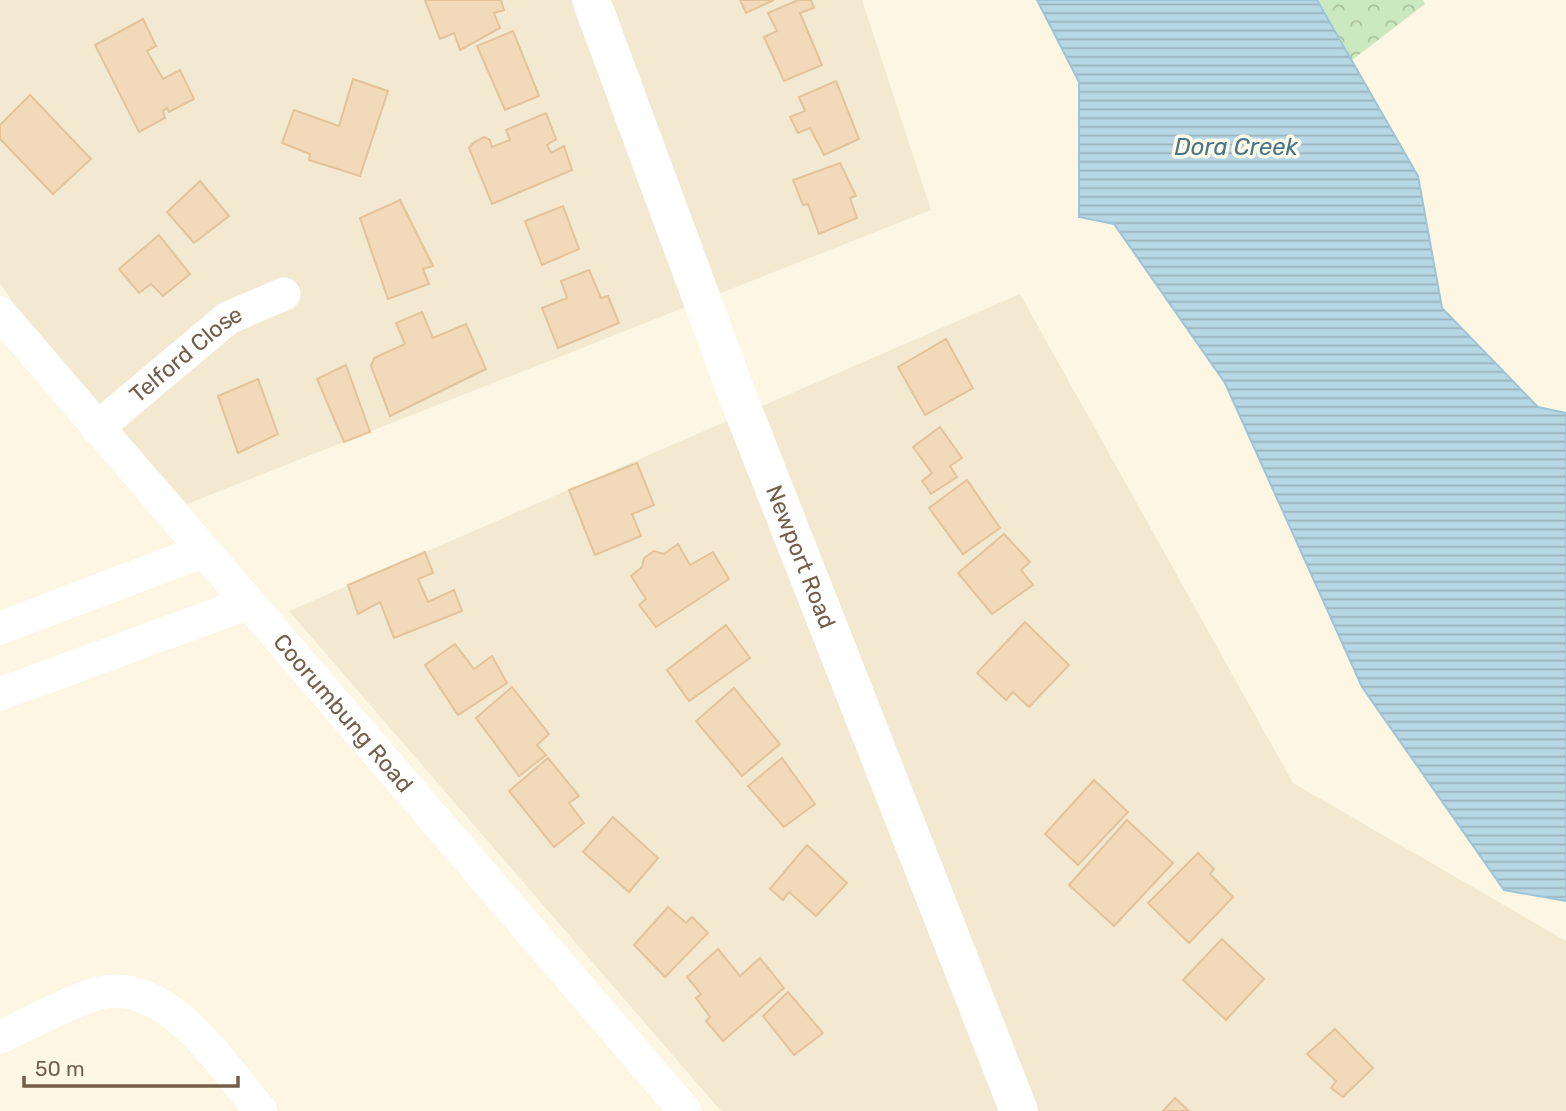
<svg xmlns="http://www.w3.org/2000/svg" width="1566" height="1111" viewBox="0 0 1566 1111" font-family="Rubik,sans-serif">
  <style>
    .residential { fill: #f3e9d1 }
    .forest { fill: url(#forest-crowns) }
    .water { fill: url(#water-rules); stroke: #9ec4d7; stroke-width: 2 }
    .building { fill: #f1d9ba; stroke: #e3c39b; stroke-width: 2 }
    .lines { fill: none; stroke-linecap: round; stroke-linejoin: round }
    .minor { stroke: #fff; stroke-width: 33 }
    .tertiary { stroke: #fff; stroke-width: 38 }
    .labels { text-anchor: middle; stroke-width: 7; stroke-linejoin: round; paint-order: stroke }
    .street-label { font-size: 23px; fill: #735f49; stroke: #fffae8 }
    .water-label { font-size: 24px; font-style: italic; fill: #46768d; stroke: #fffae8 }
  </style>
  <defs>
    <pattern id="forest-crowns" width="20" height="18" patternUnits="userSpaceOnUse" patternTransform="scale(1.75)"><rect width="20" height="18" fill="#cbe9c1"/><path d="M2 6a3 3 0 1 1 6 0M12 15a3 3 0 1 1 6 0" fill="none" stroke="#a9c09f"/></pattern>
    <pattern id="water-rules" width="6" height="5" patternUnits="userSpaceOnUse" patternTransform="scale(1.75)"><rect width="6" height="5" fill="#b7d7e5"/><path d="M0 2.5h6" fill="none" stroke="#99b2bc"/></pattern>
  </defs>
  <rect width="100%" height="100%" fill="#fcf6e3"/>
  <g class="residential">
    <path d="M 0,0 L 862,0 L 931,210 L 187,504 L 23,318 L 0,283 Z"/>
    <path d="M 1020,294 L 1293,783 L 1566,941 L 1566,1111 L 721,1111 L 289,611 Z"/>
  </g>
  <path class="forest" d="M 1317,0 L 1423,0 L 1425,4 L 1352,60 Z"/>
  <path class="water" d="M 1037,0 L 1317,0 L 1418,176 L 1442,308 L 1538,407 L 1566,413 L 1566,901 L 1504,890 L 1362,687 L 1225,383 L 1114,224 L 1079,217 L 1079,82 Z"/>
  <g class="building">
    <path d="M 425,0 L 501,0 L 504,10 L 494,13 L 500,28 L 460,50 L 454,33 L 440,39 Z"/>
    <path d="M 740,0 L 774,0 L 746,13 Z"/>
    <path d="M 798,0 L 811,0 L 814,8 L 800,13 L 822,65 L 784,81 L 764,37 L 777,31 L 768,13 Z"/>
    <path d="M 143,19 L 156,46 L 147,51 L 163,79 L 180,70 L 194,99 L 169,112 L 167,108 L 163,111 L 165,118 L 139,132 L 95,45 Z"/>
    <path d="M 513,31 L 539,96 L 505,110 L 477,46 Z"/>
    <path d="M 353,79 L 388,91 L 360,176 L 309,160 L 310,154 L 282,143 L 294,110 L 339,126 Z"/>
    <path d="M 836,81 L 859,139 L 824,155 L 810,128 L 798,133 L 790,117 L 805,111 L 799,97 Z"/>
    <path d="M 30,95 L 91,159 L 53,194 L 0,139 L 0,125 Z"/>
    <path d="M 546,113 L 556,139 L 547,145 L 551,153 L 564,146 L 572,170 L 492,204 L 469,148 L 473,143 L 484,137 L 490,140 L 492,147 L 510,140 L 506,130 Z"/>
    <path d="M 840,163 L 856,196 L 850,198 L 857,218 L 819,234 L 808,204 L 803,205 L 793,180 Z"/>
    <path d="M 200,181 L 229,216 L 194,243 L 167,212 Z"/>
    <path d="M 400,200 L 433,266 L 423,269 L 429,284 L 388,299 L 360,218 Z"/>
    <path d="M 563,206 L 579,249 L 542,265 L 525,221 Z"/>
    <path d="M 159,235 L 190,274 L 163,296 L 151,284 L 139,293 L 119,269 Z"/>
    <path d="M 589,270 L 601,298 L 608,296 L 619,323 L 558,348 L 542,308 L 567,298 L 561,281 Z"/>
    <path d="M 422,312 L 433,338 L 466,324 L 486,369 L 390,416 L 371,366 L 374,358 L 405,344 L 396,323 Z"/>
    <path d="M 946,339 L 973,388 L 925,415 L 898,367 Z"/>
    <path d="M 346,365 L 370,432 L 344,442 L 317,379 Z"/>
    <path d="M 258,379 L 278,434 L 238,453 L 218,396 Z"/>
    <path d="M 940,427 L 962,458 L 950,466 L 957,477 L 931,494 L 922,481 L 932,473 L 913,447 Z"/>
    <path d="M 637,463 L 654,505 L 632,514 L 641,536 L 595,555 L 569,490 Z"/>
    <path d="M 967,480 L 1000,528 L 963,554 L 929,508 Z"/>
    <path d="M 1004,534 L 1030,562 L 1021,570 L 1033,585 L 992,614 L 958,573 Z"/>
    <path d="M 678,544 L 690,565 L 713,552 L 729,579 L 656,627 L 639,605 L 646,599 L 631,576 L 642,567 L 644,558 L 654,551 L 664,554 Z"/>
    <path d="M 425,552 L 433,573 L 418,579 L 428,602 L 454,590 L 462,611 L 394,638 L 380,602 L 358,614 L 348,585 Z"/>
    <path d="M 1025,622 L 1069,665 L 1029,707 L 1013,692 L 1006,700 L 977,673 Z"/>
    <path d="M 726,625 L 750,658 L 689,701 L 667,670 Z"/>
    <path d="M 455,644 L 474,669 L 492,656 L 507,683 L 458,715 L 425,665 Z"/>
    <path d="M 512,687 L 549,734 L 537,745 L 546,755 L 519,776 L 476,718 Z"/>
    <path d="M 734,688 L 780,744 L 742,776 L 696,721 Z"/>
    <path d="M 548,758 L 579,796 L 569,803 L 584,823 L 554,847 L 509,791 Z"/>
    <path d="M 782,758 L 815,804 L 784,827 L 748,786 Z"/>
    <path d="M 1094,780 L 1128,812 L 1078,865 L 1045,834 Z"/>
    <path d="M 613,817 L 658,858 L 629,892 L 583,852 Z"/>
    <path d="M 1127,820 L 1173,863 L 1114,926 L 1069,885 Z"/>
    <path d="M 807,845 L 847,883 L 816,916 L 789,892 L 783,900 L 770,889 Z"/>
    <path d="M 1198,853 L 1214,869 L 1210,874 L 1233,897 L 1189,943 L 1148,903 Z"/>
    <path d="M 668,907 L 686,923 L 692,917 L 708,933 L 665,977 L 634,945 Z"/>
    <path d="M 1222,939 L 1264,979 L 1226,1020 L 1183,980 Z"/>
    <path d="M 718,949 L 740,976 L 760,958 L 784,988 L 723,1041 L 706,1021 L 710,1017 L 696,998 L 701,994 L 687,977 Z"/>
    <path d="M 788,992 L 823,1033 L 794,1055 L 763,1016 Z"/>
    <path d="M 1335,1029 L 1373,1068 L 1343,1097 L 1331,1088 L 1336,1081 L 1307,1054 Z"/>
    <path d="M 1175,1098 L 1189,1111 L 1163,1111 Z"/>
  </g>
  <g class="lines">
    <g class="minor">
      <path id="s1" d="M 0,313 L 685,1111"/>
      <path id="s2" d="M 97,428 L 228,318 L 284,294"/>
      <path d="M 0,628 L 203,551"/>
      <path d="M 0,694 L 248,603"/>
      <path d="M 0,1037 C 29,1024 70,1001 99,993 C 167,976 223,1067 261,1111"/>
    </g>
    <path class="tertiary" id="s3" d="M 591,0 L 738,397 L 1019,1111"/>
  </g>
  <g class="labels">
    <g class="street-label">
      <text dy="8" stroke="none"><textPath href="#s2" startOffset="116">Telford Close</textPath></text>
      <text dy="8" stroke="none"><textPath href="#s3" startOffset="595">Newport Road</textPath></text>
      <text dy="8" stroke="none"><textPath href="#s1" startOffset="527">Coorumbung Road</textPath></text>
    </g>
    <g class="water-label">
      <text x="1236" y="155">Dora Creek</text>
    </g>
  </g>
  <path d="M24 1076v10h214v-10" fill="none" stroke="#735f49" stroke-width="3.5"/>
  <text x="35" y="1076" font-size="21" fill="#735f49" stroke="#fffae8" stroke-width="5" paint-order="stroke">50 m</text>
</svg>
